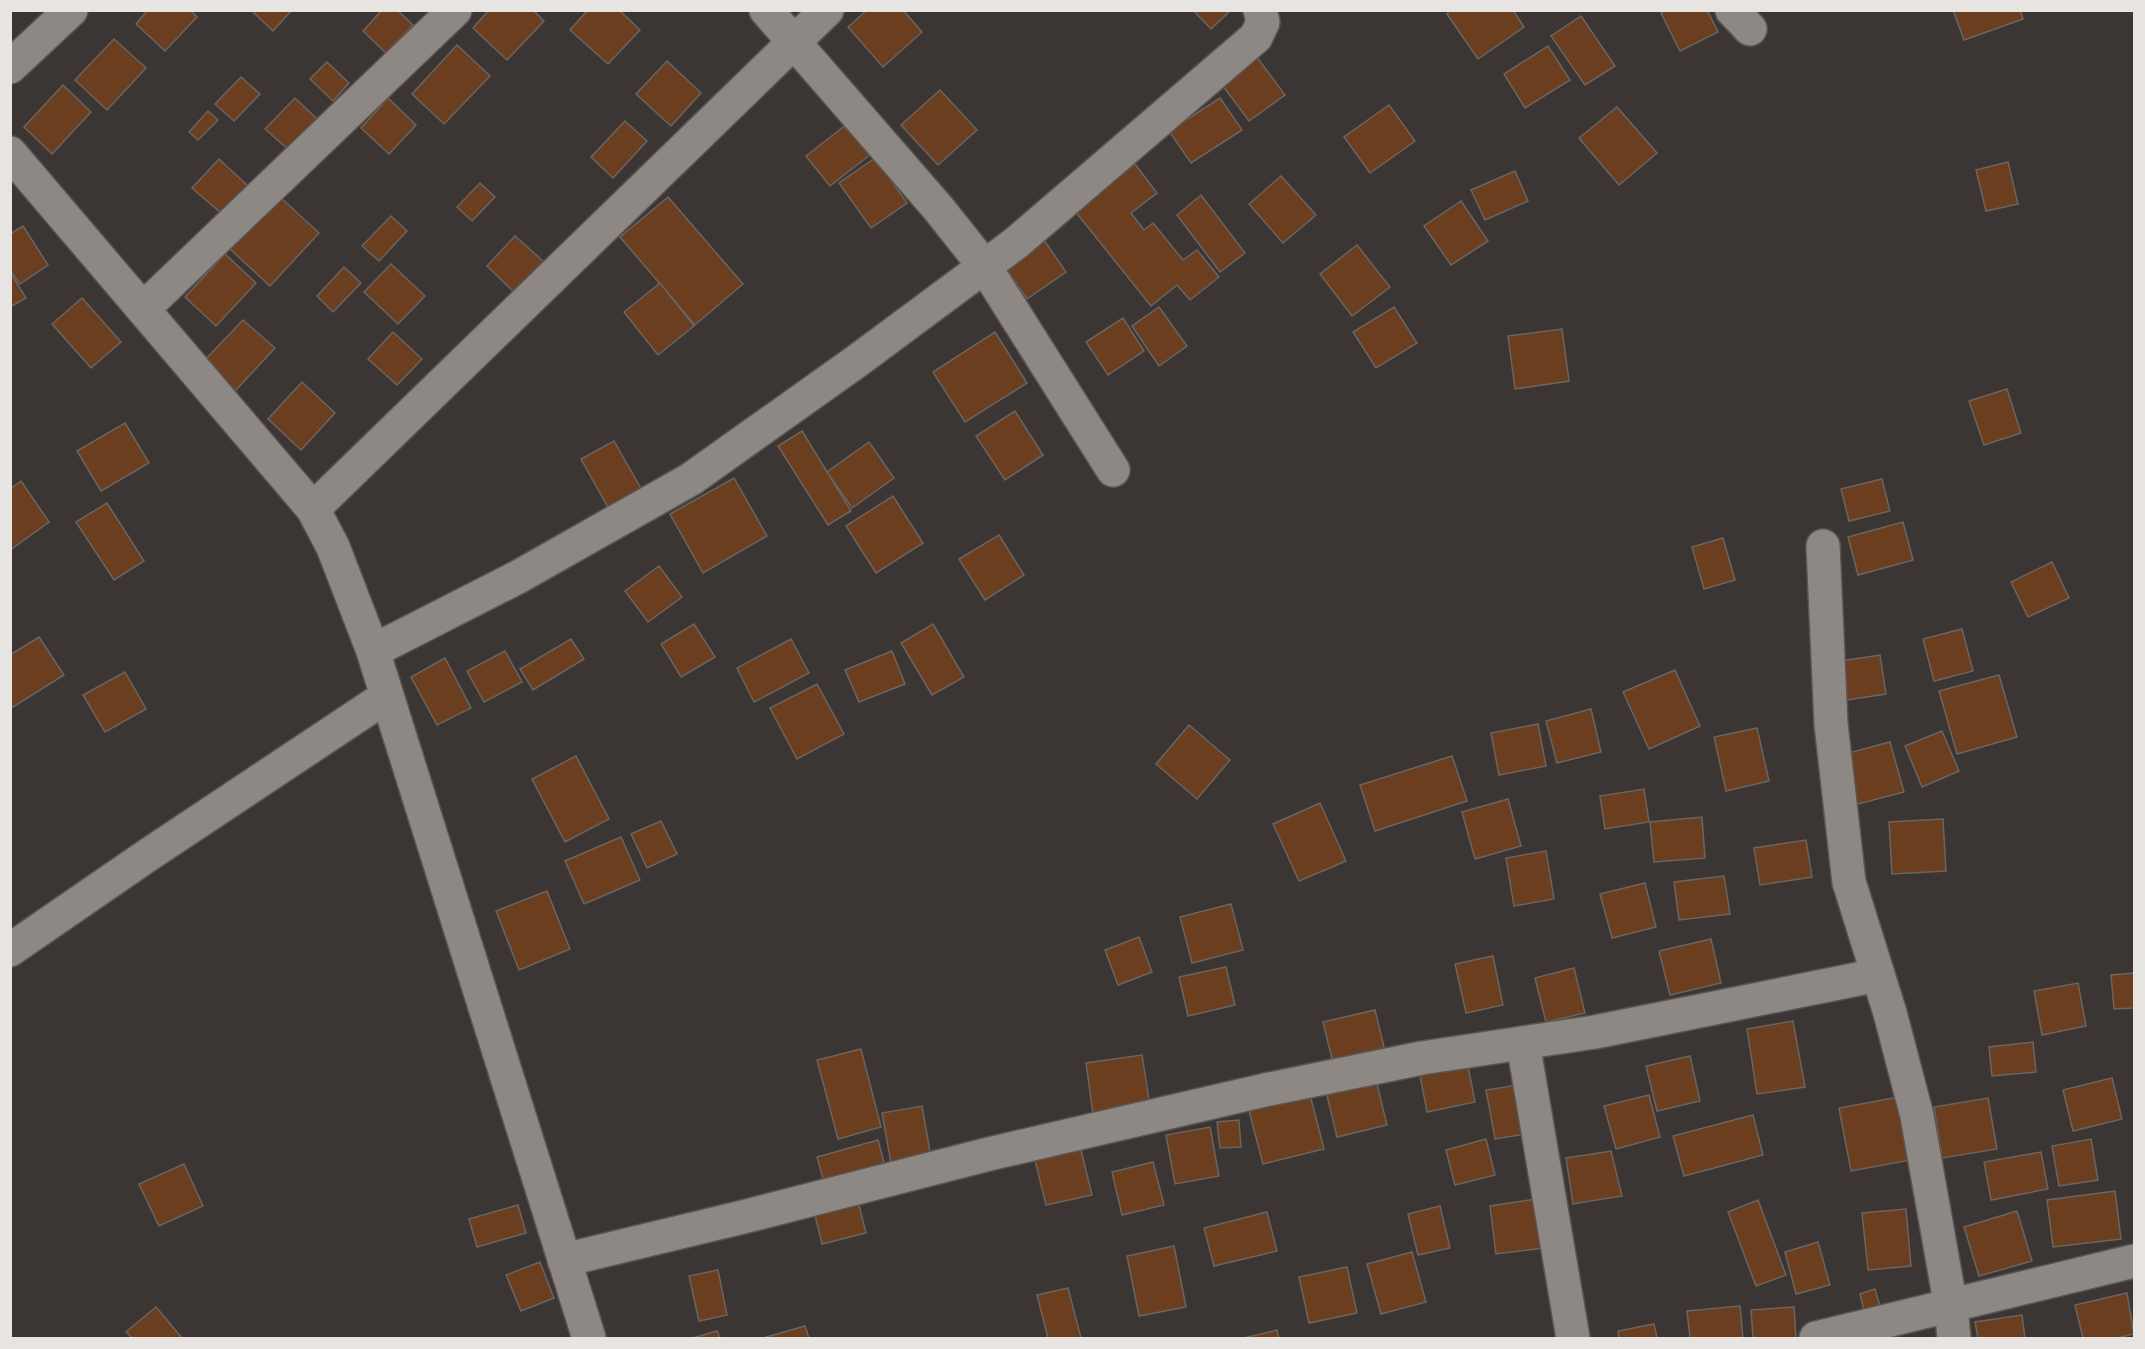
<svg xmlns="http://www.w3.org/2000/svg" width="2145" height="1349" viewBox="0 0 2145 1349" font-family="Rubik,sans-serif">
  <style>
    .building { fill: #6b3e20; stroke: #6a6561; stroke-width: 1.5 }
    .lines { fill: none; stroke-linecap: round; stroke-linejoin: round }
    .minor-casing { stroke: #595553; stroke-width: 36 }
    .minor { stroke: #8e8885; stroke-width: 33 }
  </style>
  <rect width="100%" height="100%" fill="#3b3633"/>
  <g class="building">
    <path d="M 148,10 L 190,10 L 197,17 L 165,51 L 136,24 Z"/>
    <path d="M 255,10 L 292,10 L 273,31 L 254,13 Z"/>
    <path d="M 382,10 L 397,10 L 413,25 L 386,53 L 363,31 Z"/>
    <path d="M 489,10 L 533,10 L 544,21 L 507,60 L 473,28 Z"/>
    <path d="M 588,10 L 619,10 L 640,30 L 608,64 L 570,30 Z"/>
    <path d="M 867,10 L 903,10 L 922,32 L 883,67 L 848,27 Z"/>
    <path d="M 1193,10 L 1231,10 L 1211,29 Z"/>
    <path d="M 1451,10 L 1513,10 L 1524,27 L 1478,59 L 1447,14 Z"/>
    <path d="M 1666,10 L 1707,10 L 1718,32 L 1680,51 L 1661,13 Z"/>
    <path d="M 1953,10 L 2020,10 L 2023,19 L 1964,40 Z"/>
    <path d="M 1581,16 L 1615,66 L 1585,85 L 1551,36 Z"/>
    <path d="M 114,39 L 146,68 L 107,110 L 75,80 Z"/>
    <path d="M 457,45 L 490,76 L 444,124 L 412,94 Z"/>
    <path d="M 1548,46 L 1570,80 L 1525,108 L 1504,74 Z"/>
    <path d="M 1256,56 L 1285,95 L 1249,121 L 1220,82 Z"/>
    <path d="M 667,61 L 701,93 L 671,126 L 636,94 Z"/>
    <path d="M 327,62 L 349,83 L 333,101 L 310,79 Z"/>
    <path d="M 241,77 L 260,94 L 234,121 L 215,104 Z"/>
    <path d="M 63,85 L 91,112 L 52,154 L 24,127 Z"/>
    <path d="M 940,90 L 977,130 L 938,165 L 901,125 Z"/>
    <path d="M 295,98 L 319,121 L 291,152 L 265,129 Z"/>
    <path d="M 388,98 L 416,125 L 389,154 L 361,128 Z"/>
    <path d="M 1220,98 L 1242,130 L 1191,163 L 1169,131 Z"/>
    <path d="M 1389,105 L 1415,141 L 1370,173 L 1344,137 Z"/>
    <path d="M 1617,107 L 1657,153 L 1619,185 L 1579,138 Z"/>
    <path d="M 208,111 L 218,120 L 198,140 L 189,132 Z"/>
    <path d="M 625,121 L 647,141 L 613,178 L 591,157 Z"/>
    <path d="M 847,124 L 871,154 L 830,186 L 806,156 Z"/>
    <path d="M 875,158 L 907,203 L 871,228 L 839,183 Z"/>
    <path d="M 219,159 L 248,186 L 222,214 L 192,188 Z"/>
    <path d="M 2008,162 L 2018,204 L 1986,211 L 1976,170 Z"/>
    <path d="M 1135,164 L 1157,193 L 1131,213 L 1144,230 L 1153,223 L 1183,260 L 1197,250 L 1219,277 L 1190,300 L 1177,285 L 1151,306 L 1075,211 Z"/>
    <path d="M 1515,171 L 1528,201 L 1485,220 L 1471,190 Z"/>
    <path d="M 1281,176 L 1316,215 L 1283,243 L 1249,204 Z"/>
    <path d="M 480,183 L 495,197 L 472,221 L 457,207 Z"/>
    <path d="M 278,195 L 319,233 L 270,286 L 229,248 Z"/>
    <path d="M 1201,195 L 1245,253 L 1220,272 L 1177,215 Z"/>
    <path d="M 668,197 L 743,284 L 695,325 L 620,237 Z"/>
    <path d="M 1461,201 L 1488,241 L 1451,265 L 1424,226 Z"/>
    <path d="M 391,216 L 407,231 L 379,261 L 362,246 Z"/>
    <path d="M 23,226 L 48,265 L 20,284 L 10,270 L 10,234 Z"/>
    <path d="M 515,236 L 543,261 L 514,292 L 487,266 Z"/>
    <path d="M 1042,237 L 1066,272 L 1027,299 L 1003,264 Z"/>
    <path d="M 1357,245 L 1390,287 L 1352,316 L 1320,274 Z"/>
    <path d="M 225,254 L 256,283 L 216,326 L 185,297 Z"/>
    <path d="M 391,264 L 425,296 L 398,324 L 364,292 Z"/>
    <path d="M 344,267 L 361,283 L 333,312 L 317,296 Z"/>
    <path d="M 10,272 L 26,298 L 10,307 Z"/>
    <path d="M 660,283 L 694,326 L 658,355 L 624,312 Z"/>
    <path d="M 82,298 L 121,342 L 91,368 L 52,324 Z"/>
    <path d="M 1159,307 L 1187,346 L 1159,366 L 1132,326 Z"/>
    <path d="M 1394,307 L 1417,343 L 1376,368 L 1353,332 Z"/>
    <path d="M 1123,318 L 1144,351 L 1108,375 L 1086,342 Z"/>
    <path d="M 243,320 L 275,348 L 235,391 L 203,362 Z"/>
    <path d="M 1562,329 L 1569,381 L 1515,389 L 1508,336 Z"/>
    <path d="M 393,332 L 422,359 L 397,385 L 368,359 Z"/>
    <path d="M 995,332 L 1027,383 L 965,422 L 933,372 Z"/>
    <path d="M 302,382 L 335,413 L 301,450 L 268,419 Z"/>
    <path d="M 2007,389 L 2021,433 L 1984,445 L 1969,401 Z"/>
    <path d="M 1015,411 L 1043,455 L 1005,480 L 976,436 Z"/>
    <path d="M 125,423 L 149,463 L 101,491 L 77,451 Z"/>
    <path d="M 802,431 L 851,511 L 828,525 L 778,446 Z"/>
    <path d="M 614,441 L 643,492 L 610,511 L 581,459 Z"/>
    <path d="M 869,442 L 894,478 L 852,508 L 827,472 Z"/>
    <path d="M 734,478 L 767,536 L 703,573 L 670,514 Z"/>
    <path d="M 1882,479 L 1890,511 L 1849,521 L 1841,489 Z"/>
    <path d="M 21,481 L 49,522 L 10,550 L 10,489 Z"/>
    <path d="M 893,496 L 923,543 L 876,573 L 846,526 Z"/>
    <path d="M 107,503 L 144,561 L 114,580 L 76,522 Z"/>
    <path d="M 1903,522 L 1913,560 L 1858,575 L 1848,537 Z"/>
    <path d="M 999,535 L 1024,575 L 985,600 L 959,559 Z"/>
    <path d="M 1723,538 L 1735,580 L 1704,589 L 1692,547 Z"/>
    <path d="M 2052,562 L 2069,598 L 2028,617 L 2011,582 Z"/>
    <path d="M 659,566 L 682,597 L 648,622 L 625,591 Z"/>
    <path d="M 694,624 L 715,657 L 681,677 L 661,644 Z"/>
    <path d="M 933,624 L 964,677 L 932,695 L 901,643 Z"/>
    <path d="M 1962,629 L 1973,671 L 1934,681 L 1923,639 Z"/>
    <path d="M 39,637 L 64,675 L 10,709 L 10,655 Z"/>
    <path d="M 571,639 L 584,659 L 533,690 L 520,669 Z"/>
    <path d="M 791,639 L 809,673 L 754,702 L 737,668 Z"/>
    <path d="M 505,651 L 522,682 L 484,702 L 467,671 Z"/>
    <path d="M 892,651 L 905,684 L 859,702 L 845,670 Z"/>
    <path d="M 1880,655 L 1886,694 L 1847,700 L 1841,661 Z"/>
    <path d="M 445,658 L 471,708 L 437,725 L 411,677 Z"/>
    <path d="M 1675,670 L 1700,726 L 1649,749 L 1623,692 Z"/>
    <path d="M 125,672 L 146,709 L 105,732 L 83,695 Z"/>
    <path d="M 1999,675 L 2017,737 L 1957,754 L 1939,691 Z"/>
    <path d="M 817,684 L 844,734 L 797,759 L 770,708 Z"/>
    <path d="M 1591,709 L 1601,752 L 1557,763 L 1546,721 Z"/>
    <path d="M 1538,724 L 1546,766 L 1499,775 L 1491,733 Z"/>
    <path d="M 1189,725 L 1230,760 L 1197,799 L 1156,764 Z"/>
    <path d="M 1757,728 L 1769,781 L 1726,791 L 1714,737 Z"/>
    <path d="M 1942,731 L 1959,771 L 1922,787 L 1905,746 Z"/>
    <path d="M 1890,742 L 1904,792 L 1854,805 L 1841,755 Z"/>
    <path d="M 576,756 L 609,819 L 565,842 L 532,779 Z"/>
    <path d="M 1452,756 L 1467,801 L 1375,831 L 1360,785 Z"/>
    <path d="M 1644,789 L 1649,822 L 1605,829 L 1600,796 Z"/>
    <path d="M 1508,799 L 1521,846 L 1475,859 L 1462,812 Z"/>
    <path d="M 1320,803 L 1346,861 L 1299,881 L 1273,824 Z"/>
    <path d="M 1702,817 L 1705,858 L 1654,862 L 1650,822 Z"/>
    <path d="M 1943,819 L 1946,871 L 1892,874 L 1889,822 Z"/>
    <path d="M 661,821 L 677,854 L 647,868 L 631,834 Z"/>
    <path d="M 621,837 L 640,880 L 584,904 L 565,861 Z"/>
    <path d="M 1806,840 L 1812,877 L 1760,885 L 1754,848 Z"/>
    <path d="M 1546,851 L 1554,899 L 1514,906 L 1506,858 Z"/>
    <path d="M 1724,876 L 1730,914 L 1679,920 L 1674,882 Z"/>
    <path d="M 1645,883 L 1656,927 L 1612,938 L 1600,894 Z"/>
    <path d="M 547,891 L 570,949 L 519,970 L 496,911 Z"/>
    <path d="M 1231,904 L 1243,950 L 1192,963 L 1180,917 Z"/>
    <path d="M 1139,937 L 1152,972 L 1118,985 L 1105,950 Z"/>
    <path d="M 1711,939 L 1721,983 L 1670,995 L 1659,951 Z"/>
    <path d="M 1493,956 L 1503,1005 L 1466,1013 L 1455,964 Z"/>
    <path d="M 1226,967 L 1235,1005 L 1188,1016 L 1179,977 Z"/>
    <path d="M 1574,968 L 1585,1013 L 1546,1022 L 1535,978 Z"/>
    <path d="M 2134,973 L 2134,1008 L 2114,1009 L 2111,975 Z"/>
    <path d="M 2078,983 L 2086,1026 L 2042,1035 L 2034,991 Z"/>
    <path d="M 1375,1010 L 1385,1051 L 1333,1063 L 1323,1022 Z"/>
    <path d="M 1793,1021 L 1805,1087 L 1757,1094 L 1747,1029 Z"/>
    <path d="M 2033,1042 L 2036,1072 L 1992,1076 L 1989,1047 Z"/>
    <path d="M 861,1049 L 881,1127 L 838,1139 L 817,1060 Z"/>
    <path d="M 1142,1055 L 1150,1106 L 1093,1114 L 1086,1063 Z"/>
    <path d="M 1466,1056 L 1475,1102 L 1427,1112 L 1418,1065 Z"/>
    <path d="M 1690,1056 L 1700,1101 L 1657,1111 L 1646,1066 Z"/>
    <path d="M 1374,1072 L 1387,1125 L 1337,1137 L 1324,1083 Z"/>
    <path d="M 2112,1078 L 2122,1119 L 2073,1131 L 2063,1090 Z"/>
    <path d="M 1523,1084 L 1532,1133 L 1495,1139 L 1486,1090 Z"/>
    <path d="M 1309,1091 L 1324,1149 L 1263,1164 L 1248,1107 Z"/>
    <path d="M 1649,1095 L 1660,1137 L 1616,1149 L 1604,1106 Z"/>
    <path d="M 1898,1097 L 1911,1160 L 1851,1171 L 1839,1108 Z"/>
    <path d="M 1988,1098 L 1997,1149 L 1942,1158 L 1934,1107 Z"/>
    <path d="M 922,1106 L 931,1157 L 891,1163 L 882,1113 Z"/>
    <path d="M 1753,1115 L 1763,1155 L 1684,1176 L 1673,1136 Z"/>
    <path d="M 1239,1120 L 1241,1147 L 1220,1148 L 1217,1122 Z"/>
    <path d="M 1210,1127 L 1219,1176 L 1175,1184 L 1166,1135 Z"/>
    <path d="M 1486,1139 L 1495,1175 L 1455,1185 L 1446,1150 Z"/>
    <path d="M 2091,1139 L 2098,1180 L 2059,1186 L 2052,1146 Z"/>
    <path d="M 878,1140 L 886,1170 L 825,1186 L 817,1157 Z"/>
    <path d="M 1080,1146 L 1092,1195 L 1046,1205 L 1034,1156 Z"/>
    <path d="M 1611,1151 L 1622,1196 L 1573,1204 L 1566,1158 Z"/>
    <path d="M 2041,1152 L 2048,1189 L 1991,1200 L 1984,1162 Z"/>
    <path d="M 1153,1162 L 1164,1205 L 1122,1215 L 1112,1172 Z"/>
    <path d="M 184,1164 L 203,1206 L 159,1226 L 139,1184 Z"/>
    <path d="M 2115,1191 L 2121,1239 L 2053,1247 L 2047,1200 Z"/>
    <path d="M 1536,1199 L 1543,1248 L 1496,1254 L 1490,1206 Z"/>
    <path d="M 1758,1200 L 1786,1275 L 1756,1286 L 1728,1212 Z"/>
    <path d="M 858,1201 L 866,1233 L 822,1244 L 814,1211 Z"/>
    <path d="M 518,1205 L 526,1233 L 477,1247 L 469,1219 Z"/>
    <path d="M 1440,1206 L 1450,1248 L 1418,1255 L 1408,1214 Z"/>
    <path d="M 1906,1209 L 1911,1266 L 1868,1270 L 1862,1213 Z"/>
    <path d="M 2017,1211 L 2032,1261 L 1979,1276 L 1964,1227 Z"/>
    <path d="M 1267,1212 L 1277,1251 L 1214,1266 L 1204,1228 Z"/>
    <path d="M 1818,1242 L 1830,1285 L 1796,1294 L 1785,1252 Z"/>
    <path d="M 1174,1246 L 1186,1307 L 1139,1316 L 1127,1256 Z"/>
    <path d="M 1412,1252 L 1426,1302 L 1381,1314 L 1367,1264 Z"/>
    <path d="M 540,1262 L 554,1298 L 521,1311 L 506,1275 Z"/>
    <path d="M 1347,1267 L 1357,1313 L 1309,1323 L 1299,1277 Z"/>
    <path d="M 718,1270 L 727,1315 L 699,1321 L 689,1276 Z"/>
    <path d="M 1068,1288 L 1081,1338 L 1048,1338 L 1037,1295 Z"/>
    <path d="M 1875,1289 L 1881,1310 L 1865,1314 L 1860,1294 Z"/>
    <path d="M 2127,1293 L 2134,1334 L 2117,1338 L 2083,1338 L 2075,1305 Z"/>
    <path d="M 1740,1306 L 1743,1338 L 1690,1338 L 1687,1311 Z"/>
    <path d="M 156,1307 L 182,1338 L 132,1338 L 126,1332 Z"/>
    <path d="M 1794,1307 L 1796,1338 L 1753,1338 L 1751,1310 Z"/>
    <path d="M 2022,1315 L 2025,1338 L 1978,1338 L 1975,1322 Z"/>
    <path d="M 1654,1324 L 1657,1338 L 1619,1338 L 1618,1331 Z"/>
    <path d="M 805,1326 L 809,1338 L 763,1338 Z"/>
    <path d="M 1277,1330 L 1279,1338 L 1244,1338 Z"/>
    <path d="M 717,1331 L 720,1338 L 693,1338 Z"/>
  </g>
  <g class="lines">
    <defs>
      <g id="minor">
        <path d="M 766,10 L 938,208 L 985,267 L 1113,470"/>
        <path d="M 1732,10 L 1750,29"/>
        <path d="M 10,67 L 71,10"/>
        <path d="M 10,153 L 313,509 L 333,547 L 373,651 L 589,1338"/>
        <path d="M 143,309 L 455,10"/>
        <path d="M 313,509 L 827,10"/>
        <path d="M 1823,546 L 1831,724 L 1849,882 L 1890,1013 L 1917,1116 L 1951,1307 L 1954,1338"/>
        <path d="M 373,651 L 518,577 L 691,479 L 857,361 L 1016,243 L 1256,37 L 1263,22 L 1260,10"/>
        <path d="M 10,950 L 148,855 L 387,696"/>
        <path d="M 1523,1043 L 1573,1338"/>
        <path d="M 564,1260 L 743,1217 L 989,1154 L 1265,1090 L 1422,1058 L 1595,1032 L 1878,975"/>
        <path d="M 1816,1338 L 2134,1261"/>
      </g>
    </defs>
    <use href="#minor" class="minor-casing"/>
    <use href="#minor" class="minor"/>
  </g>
  <rect width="2145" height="1349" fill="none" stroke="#e7e4e2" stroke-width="24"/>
</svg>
